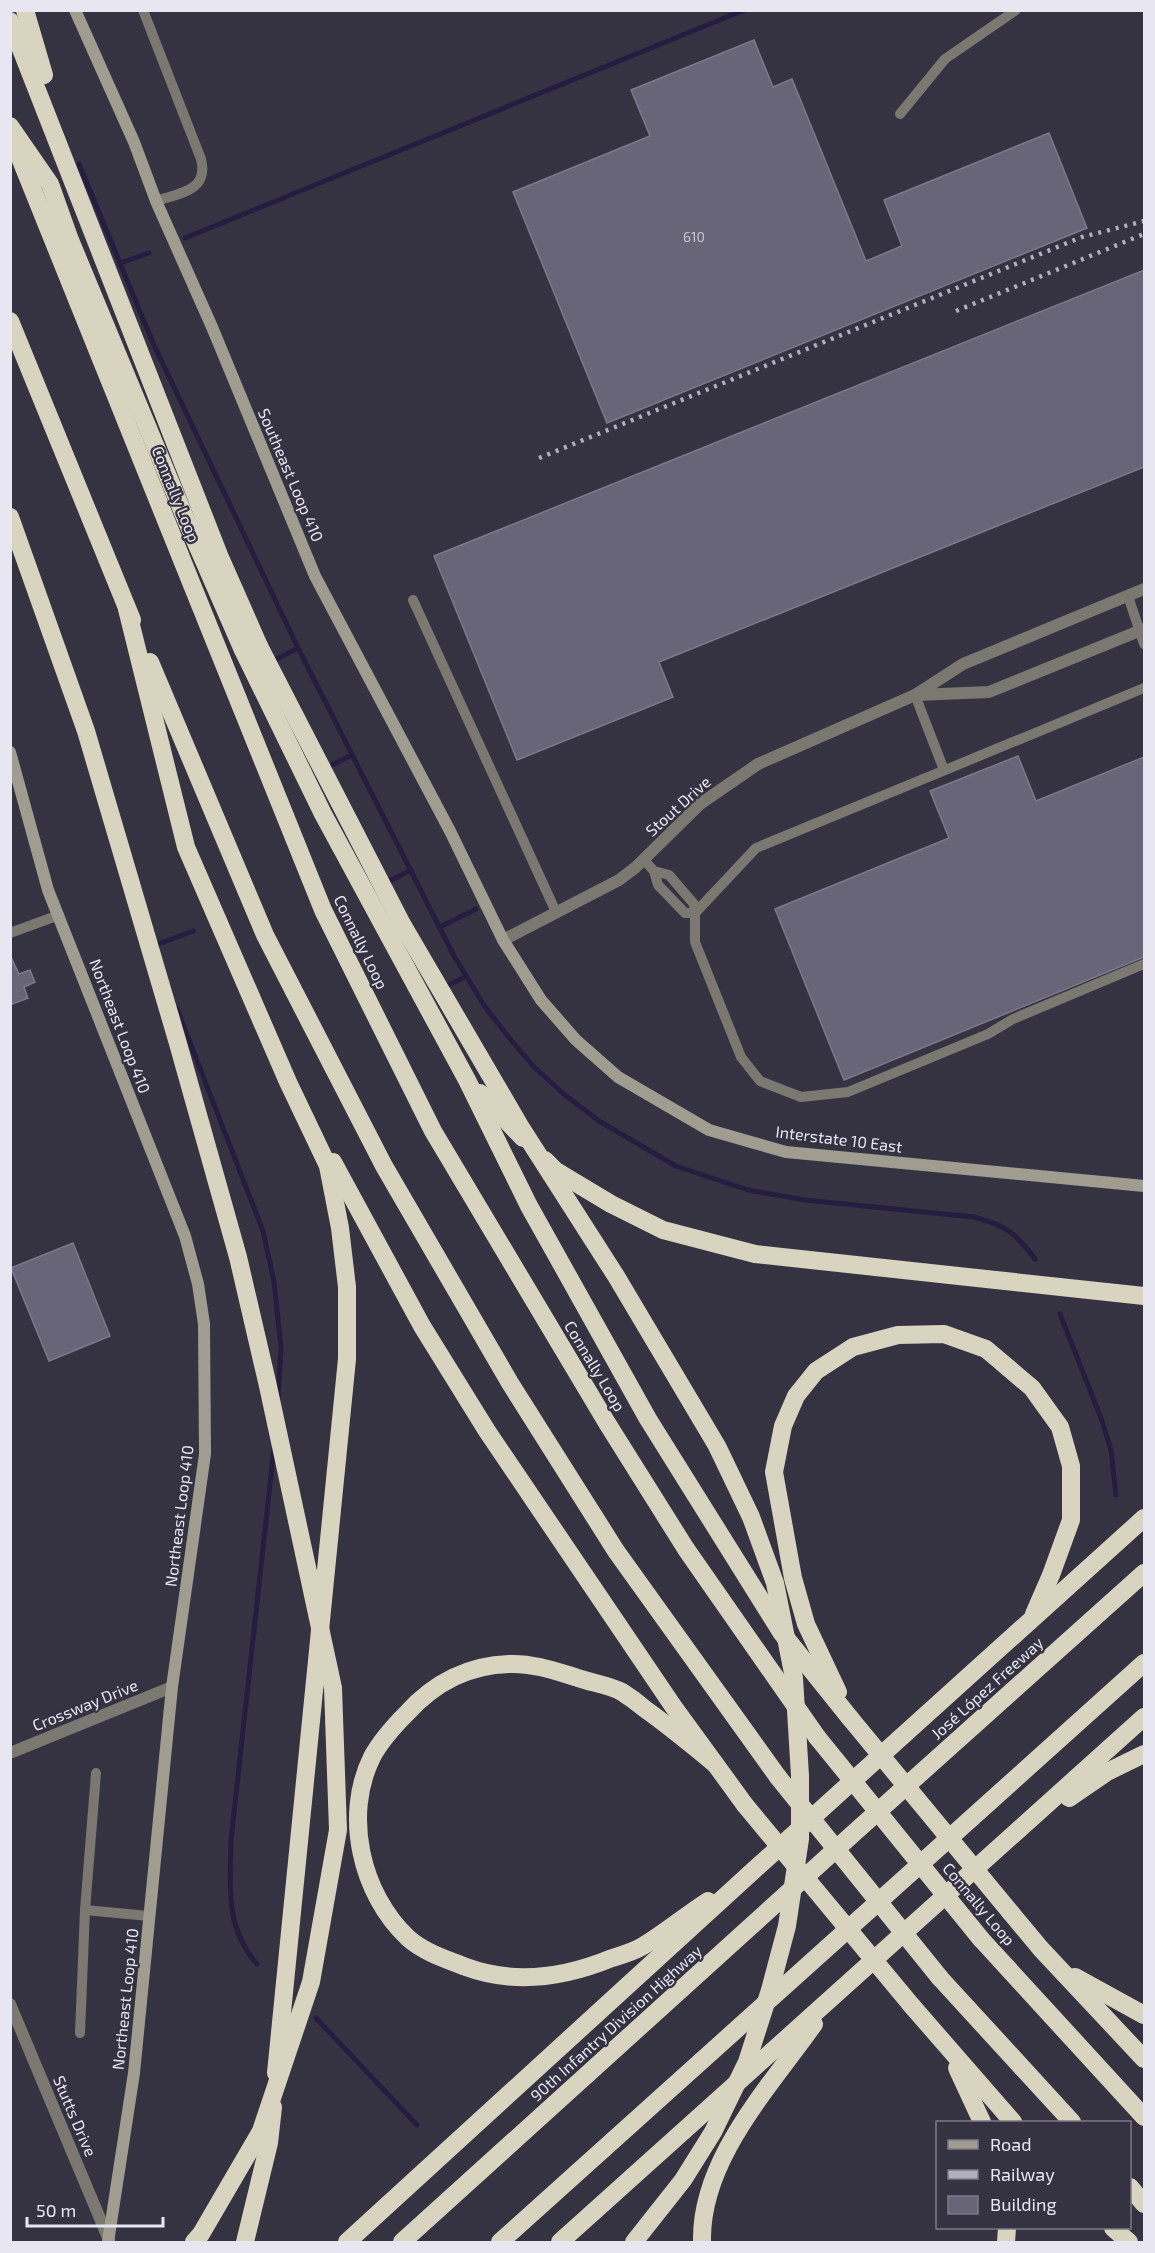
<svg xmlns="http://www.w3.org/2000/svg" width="1155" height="2253" viewBox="0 0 1155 2253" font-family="'Exo 2',sans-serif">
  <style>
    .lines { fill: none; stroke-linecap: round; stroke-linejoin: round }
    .stream { stroke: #251d40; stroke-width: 5 }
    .building { fill: #676577; stroke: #7c798c; stroke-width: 1.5 }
    .service { stroke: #7a7870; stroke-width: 10 }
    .minor { stroke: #7a7870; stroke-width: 12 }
    .secondary { stroke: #a09d90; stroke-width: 12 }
    .motorway { stroke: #d9d4c0; stroke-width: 18 }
    .rail { stroke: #b2b0bc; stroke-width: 4.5; stroke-dasharray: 3 6; stroke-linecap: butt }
    .motorway-bridge { stroke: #d9d4c0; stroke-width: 18 }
    .labels { text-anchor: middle; stroke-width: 4.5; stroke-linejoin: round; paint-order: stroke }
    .number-label { font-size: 14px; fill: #c8c6d2 }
    .street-label { font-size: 16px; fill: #e8e7f1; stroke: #353242 }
  </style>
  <rect width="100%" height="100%" fill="#353242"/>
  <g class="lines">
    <g class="stream">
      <path d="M 79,164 L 153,343 L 298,648 L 454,956 L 485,1007 L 511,1040 L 534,1067 L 565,1095 L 599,1121 L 676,1166 L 748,1190 L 805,1200 L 974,1217 C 1006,1226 1015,1232 1035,1259"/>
      <path d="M 185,238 L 744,10"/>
      <path d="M 120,263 L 149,253"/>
      <path d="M 271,662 L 298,648"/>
      <path d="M 326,768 L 352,755"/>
      <path d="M 384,884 L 411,870"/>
      <path d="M 440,927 L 476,909"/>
      <path d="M 153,946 L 193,931"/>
      <path d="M 444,987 L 465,977"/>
      <path d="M 177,1009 L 263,1231 L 274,1282 L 281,1347 L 278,1399"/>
      <path d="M 1060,1314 L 1101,1418 L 1111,1450 L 1116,1495"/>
      <path d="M 257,1964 C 225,1928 230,1886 231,1840 L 274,1448"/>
      <path d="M 316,2018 L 417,2125"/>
    </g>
  </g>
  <g class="building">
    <path d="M 754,40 L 773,87 L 792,79 L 866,261 L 902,246 L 884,200 L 1049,133 L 1087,228 L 607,423 L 513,192 L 650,136 L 631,90 Z"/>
    <path d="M 1144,270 L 1144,467 L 659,662 L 673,697 L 517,760 L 434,556 Z"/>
    <path d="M 1018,756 L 1036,801 L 1144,757 L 1144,957 L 844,1080 L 775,909 L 949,838 L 930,791 Z"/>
    <path d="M 10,955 L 19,974 L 30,970 L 35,982 L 24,987 L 28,998 L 10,1005 Z"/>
    <path d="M 73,1243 L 110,1336 L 49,1361 L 11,1268 Z"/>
  </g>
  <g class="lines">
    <g class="service">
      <path d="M 143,10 L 201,159 C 209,191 180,193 156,201"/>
      <path d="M 900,114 L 945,59 L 1016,10"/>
      <path d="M 1128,596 L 1144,644"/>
      <path d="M 413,600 L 556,912"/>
      <path d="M 1144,688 L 756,848 L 695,913 L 695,942 L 741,1057 L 760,1081 L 801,1097 L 848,1092 L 988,1034 L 1013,1019 L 1144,964"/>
      <path d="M 915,695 L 944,770"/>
      <path d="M 644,860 L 654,871 L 658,885 L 685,913 L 695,913 L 694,904 L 669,875 L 654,871"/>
      <path d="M 10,933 L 59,915"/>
      <path d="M 96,1773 L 85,1910 L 149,1916"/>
      <path d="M 80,2033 L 85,1910"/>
    </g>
    <g class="minor">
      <path d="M 917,695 L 989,692 L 1144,629"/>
      <path d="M 503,940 L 619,880 L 636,867 L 700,804 L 758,764 L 915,695 L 963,664 L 1144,589"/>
      <path d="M 10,1753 L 172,1687"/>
      <path d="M 10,2004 L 109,2240"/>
    </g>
    <g class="secondary">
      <path d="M 75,10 L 134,142 L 156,201 L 212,327 L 315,576 L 450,831 L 503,940 L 541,1000 L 576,1040 L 618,1077 L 709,1130 L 786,1152 L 1144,1186"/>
      <path d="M 10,752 L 48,890 L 185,1236 L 198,1284 L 204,1324 L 205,1454 L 172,1687 L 134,2073 L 108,2242"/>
    </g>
    <g class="motorway">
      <path d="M 25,10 L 44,75"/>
      <path d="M 10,21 L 219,555 L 259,646"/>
      <path d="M 10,126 L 50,184 L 70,240 L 184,515 L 242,648 L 323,814 L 467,1080 L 529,1206 L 648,1419 L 781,1632 L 850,1718"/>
      <path d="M 16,148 L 323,910 L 433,1131 L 607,1423 L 686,1549 L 817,1737"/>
      <path d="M 10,321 L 132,620"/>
      <path d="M 127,609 L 186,847 L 288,1082 L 328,1166 L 340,1228 L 347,1287 L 347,1359 L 276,2073"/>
      <path d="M 150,662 L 265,935 L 384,1166 L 510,1383 L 616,1551 L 778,1777"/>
      <path d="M 480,1093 L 523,1138"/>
      <path d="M 545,1160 L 556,1171 L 611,1204 L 663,1230 L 755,1254 L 1144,1296"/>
      <path d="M 333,1162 L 422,1326 L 487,1431 L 673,1706 L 745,1805"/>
      <path d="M 838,1692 L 806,1624 L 793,1578 L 774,1472 L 783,1426 L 796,1396 L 816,1371 L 853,1347 L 898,1335 L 944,1334 L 986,1349 L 1032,1388 L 1060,1427 L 1071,1466 L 1071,1520 L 1051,1575 L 1034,1614"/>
      <path d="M 1069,1798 L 1107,1772 L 1144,1754"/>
      <path d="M 708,1901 C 686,1915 665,1933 643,1946 C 633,1952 622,1955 612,1958 C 566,1977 515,1985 466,1967 C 446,1959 425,1953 408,1938 C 361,1894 343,1815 372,1757 C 381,1740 394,1726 407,1713 C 434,1683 469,1665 509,1664 C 533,1663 555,1671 578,1678 C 592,1683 609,1685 622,1692 C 630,1697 638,1703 645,1709 C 669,1726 692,1745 715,1764"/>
      <path d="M 1011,1913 L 1041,1949 L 1144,2059"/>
      <path d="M 981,1939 L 1144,2117"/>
      <path d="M 1075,1977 L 1144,2015"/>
      <path d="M 940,1978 L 1072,2122"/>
      <path d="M 912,2006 L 1013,2122"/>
      <path d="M 957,2068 L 982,2122"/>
      <path d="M 1130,2187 L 1144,2204"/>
      <path d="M 1113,2228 L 1129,2242"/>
      <path d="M 245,2242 L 269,2143 L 273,2107"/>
      <path d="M 347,2242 L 754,1870 L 1144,1518"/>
      <path d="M 402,2242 L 855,1832 L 1144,1573"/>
      <path d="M 500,2242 L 1144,1663"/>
      <path d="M 560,2242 L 1144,1717"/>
      <path d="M 702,2242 C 700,2160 769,2088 814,2024"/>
      <path d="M 1006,2242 L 1007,2228"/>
    </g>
    <g class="rail">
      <path d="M 956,311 L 1144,234"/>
      <path d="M 539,458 L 1082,237 L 1144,221"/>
    </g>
    <g class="motorway-bridge">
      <path d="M 10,517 L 86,731 L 177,1040 L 238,1257 L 268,1386 L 333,1688 L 338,1830 L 311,1982 L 261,2131 L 201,2234 L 194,2242"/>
      <path d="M 259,646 L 402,924 L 520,1126 L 616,1276 L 717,1446 L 751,1517 L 775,1583 L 794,1678 L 800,1776 L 800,1839 L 787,1926 L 770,1990 L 747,2062 L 713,2132 L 683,2180 L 634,2242"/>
      <path d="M 850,1718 L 1011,1913"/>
      <path d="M 817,1737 L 981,1939"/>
      <path d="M 778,1777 L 940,1978"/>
      <path d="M 745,1805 L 912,2006"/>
    </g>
  </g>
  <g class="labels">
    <g class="number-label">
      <text x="694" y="242">610</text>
    </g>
    <g class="street-label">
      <text transform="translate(291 475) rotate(67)" y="6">Southeast Loop 410</text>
      <text transform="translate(176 494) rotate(68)" y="6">Connally Loop</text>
      <text transform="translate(678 806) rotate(-42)" y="6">Stout Drive</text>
      <text transform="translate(361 942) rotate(64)" y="6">Connally Loop</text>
      <text transform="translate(120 1026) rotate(69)" y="6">Northeast Loop 410</text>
      <text transform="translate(839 1139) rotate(7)" y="6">Interstate 10 East</text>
      <text transform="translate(595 1366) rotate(59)" y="6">Connally Loop</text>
      <text transform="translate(179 1516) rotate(-83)" y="6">Northeast Loop 410</text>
      <text transform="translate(987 1688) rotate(-42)" y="6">José López Freeway</text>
      <text transform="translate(85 1705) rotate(-22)" y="6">Crossway Drive</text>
      <text transform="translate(979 1904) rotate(50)" y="6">Connally Loop</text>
      <text transform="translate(125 1999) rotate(-84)" y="6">Northeast Loop 410</text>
      <text transform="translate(616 2023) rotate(-42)" y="6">90th Infantry Division Highway</text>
      <text transform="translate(75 2116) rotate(67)" y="6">Stutts Drive</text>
    </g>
  </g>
  <rect width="1155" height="2253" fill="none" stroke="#e8e7f1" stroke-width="24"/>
  <rect x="936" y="2121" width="195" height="108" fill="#353242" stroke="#7d7a88" stroke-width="1.5"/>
  <rect x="948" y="2140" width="30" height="9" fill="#a09d90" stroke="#7d7a88" stroke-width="1.5"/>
  <text x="990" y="2151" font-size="18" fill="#e8e7f1">Road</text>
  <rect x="948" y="2170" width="30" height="9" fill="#b2b0bc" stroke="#7d7a88" stroke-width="1.5"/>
  <text x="990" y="2181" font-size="18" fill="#e8e7f1">Railway</text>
  <rect x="948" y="2196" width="30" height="18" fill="#676577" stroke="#7d7a88" stroke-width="1.5"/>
  <text x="990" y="2211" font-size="18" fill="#e8e7f1">Building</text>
  <path d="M27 2217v9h136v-9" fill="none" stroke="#e8e7f1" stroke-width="3"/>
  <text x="36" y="2217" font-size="18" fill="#e8e7f1" stroke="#353242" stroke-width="4.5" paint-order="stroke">50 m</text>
</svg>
